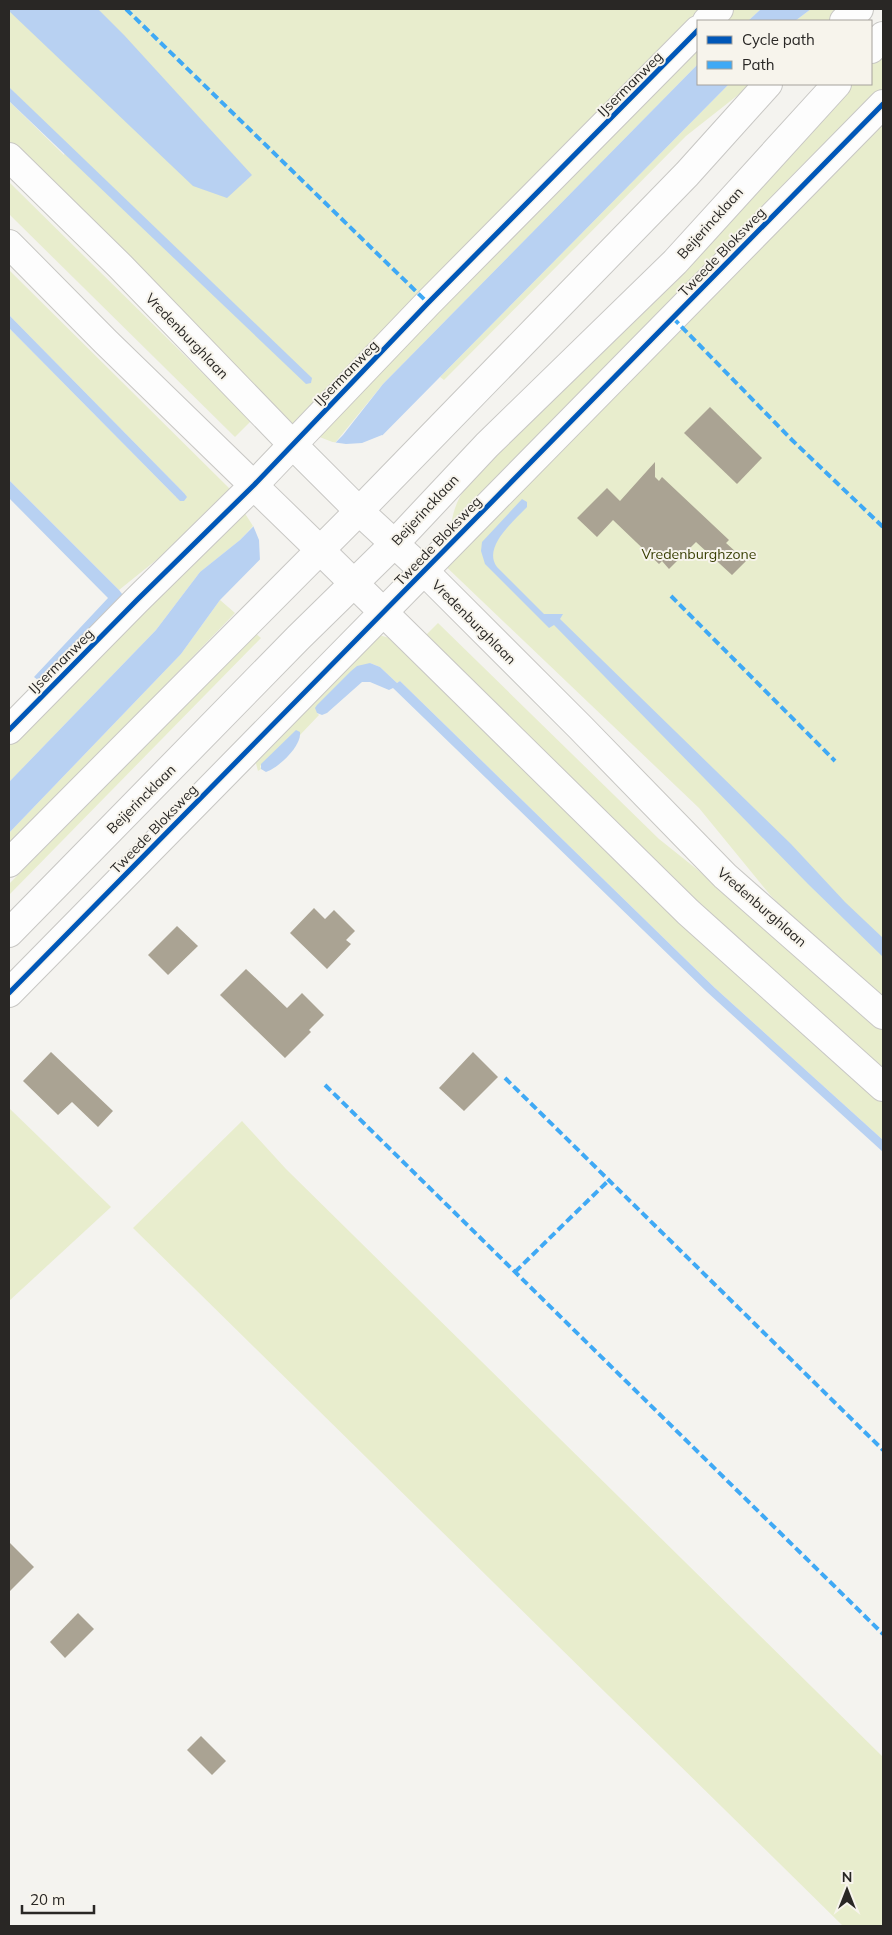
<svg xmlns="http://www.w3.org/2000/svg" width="892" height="1935" viewBox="0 0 892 1935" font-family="Mulish,sans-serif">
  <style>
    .green { fill: #e8edcd }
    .water { fill: #b8d1f2 }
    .pier { fill: #f4f3ef }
    .building { fill: #aaa393 }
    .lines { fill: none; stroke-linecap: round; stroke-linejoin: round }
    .minor-casing { stroke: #c8c7c4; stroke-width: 30 }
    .major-casing { stroke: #c8c7c4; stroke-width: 30 }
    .minor { stroke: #fdfdfd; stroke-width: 28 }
    .major { stroke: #fdfdfd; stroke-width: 28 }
    .quiet { stroke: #3fa9f5; stroke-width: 4; stroke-dasharray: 8 4; stroke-linecap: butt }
    .cycleway-casing { stroke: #f7f4ec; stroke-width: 8 }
    .cycleway { stroke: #0057b8; stroke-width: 5 }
    .labels { text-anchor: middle; stroke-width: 4; stroke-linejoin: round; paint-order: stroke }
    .street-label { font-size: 14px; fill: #292725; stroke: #f7f4ec }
    .park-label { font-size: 14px; fill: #383e02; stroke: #f7f4ec }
  </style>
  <rect width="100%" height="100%" fill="#f4f3ef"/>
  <g class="green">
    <path d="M 9,9 L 722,9 L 296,427 L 9,146 L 9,101 L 64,155 L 67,145 L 9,87 Z"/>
    <path d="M 733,9 L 761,9 L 748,21 L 720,21 Z"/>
    <path d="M 811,9 L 846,9 L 830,21 L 795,21 Z"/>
    <path d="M 698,44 L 698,64 L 383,384 L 335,443 L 317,436 L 310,439 Z"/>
    <path d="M 883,46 L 883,98 L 451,532 C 451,513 458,498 468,483 L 847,84 L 871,84 L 871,59 Z"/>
    <path d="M 729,84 L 752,84 L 686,136 L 444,380 L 440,377 Z"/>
    <path d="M 883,102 L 883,1006 L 771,896 L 699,808 L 437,558 Z"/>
    <path d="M 9,182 L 251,421 L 235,437 L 9,214 Z"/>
    <path d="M 9,270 L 233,492 L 196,528 L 119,590 L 9,480 L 9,328 L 176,497 L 184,493 L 9,315 Z"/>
    <path d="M 245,504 L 244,512 L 253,526 L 240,540 L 200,572 L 156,630 L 9,782 L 9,745 Z"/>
    <path d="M 220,600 L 235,613 L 9,847 L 9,833 L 181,654 Z"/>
    <path d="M 438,623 L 659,839 L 813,962 L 883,1026 L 883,1078 L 779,985 L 422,639 Z"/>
    <path d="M 255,633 L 261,638 L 9,895 L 9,884 Z"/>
    <path d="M 375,634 L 397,640 L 883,1096 L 883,1140 L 715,988 L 400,681 L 397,683 L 380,667 L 370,663 L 317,713 L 319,715 L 300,735 L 300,732 L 260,766 L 261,769 L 258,771 L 255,760 Z"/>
    <path d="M 9,1108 L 111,1207 L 9,1301 Z"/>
    <path d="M 242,1121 L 286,1169 L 883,1757 L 883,1926 L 843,1926 L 133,1228 Z"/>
  </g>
  <g class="water">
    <path d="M 9,9 L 98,9 L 124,35 L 252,175 L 227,198 L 193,186 L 9,11 Z"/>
    <path d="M 761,9 L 811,9 L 795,21 L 748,21 Z"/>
    <path d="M 698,64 L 698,84 L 729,84 L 220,600 L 181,654 L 9,833 L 9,782 L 156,630 L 200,572 L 240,540 L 343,435 L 383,384 Z"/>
    <path d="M 9,87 L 312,378 L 311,383 L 306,384 L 9,101 Z"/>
    <path d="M 9,315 L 184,493 L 187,497 L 184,501 L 180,501 L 176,497 L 9,328 Z"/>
    <path d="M 9,480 L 119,590 L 126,599 L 43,684 L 34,677 L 108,598 L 9,498 Z"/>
    <path d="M 522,499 L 527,502 L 527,507 C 514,521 482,547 497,567 L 544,614 L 563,614 L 560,619 L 791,844 L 845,902 L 883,938 L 883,957 L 808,884 L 554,625 L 549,628 L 485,564 L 481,551 L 482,542 Z"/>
    <path d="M 370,663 L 380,667 L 397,683 L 400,681 L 715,988 L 883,1140 L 883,1152 L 707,992 L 393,688 L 389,690 L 370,682 L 362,682 L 327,713 L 322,715 L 317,713 L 315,708 L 317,705 L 351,671 L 357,666 Z"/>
    <path d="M 296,730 L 300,732 C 302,746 278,768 266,772 L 261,769 L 261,764 Z"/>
  </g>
  <path class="pier" d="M 382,435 L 384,437 L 262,562 L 260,561 L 259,540 L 252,523 L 332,442 L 346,444 L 362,443 Z"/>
  <g class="building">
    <path d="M 710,407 L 762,458 L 737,484 L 684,433 Z"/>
    <path d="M 655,462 L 655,477 L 659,481 L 662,477 L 729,540 L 726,543 L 746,561 L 732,575 L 696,542 L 669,569 L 662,561 L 659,564 L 613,520 L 597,537 L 577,518 L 607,488 L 620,501 Z"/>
    <path d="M 314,908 L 325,919 L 334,910 L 355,931 L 346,940 L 351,944 L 327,969 L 290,933 Z"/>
    <path d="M 177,926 L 198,946 L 168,975 L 148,955 Z"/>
    <path d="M 246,969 L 287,1008 L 302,993 L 324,1015 L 309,1030 L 311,1032 L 285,1058 L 220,995 Z"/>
    <path d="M 51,1052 L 113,1111 L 98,1127 L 72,1102 L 58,1115 L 23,1081 Z"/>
    <path d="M 473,1052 L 498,1077 L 464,1111 L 439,1088 Z"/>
    <path d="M 9,1542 L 34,1567 L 9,1592 Z"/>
    <path d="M 78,1613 L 94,1629 L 65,1658 L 50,1642 Z"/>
    <path d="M 201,1736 L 226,1761 L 212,1775 L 187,1750 Z"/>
  </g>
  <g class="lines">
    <defs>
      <g id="minor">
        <path d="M 707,21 L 719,9"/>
        <path d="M 9,157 L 120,266 L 292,444 L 359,511"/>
        <path d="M 9,244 L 106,342 L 319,549"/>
        <path d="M 9,730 L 137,600 L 254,485 L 428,303 L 698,30"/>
        <path d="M 9,993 L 883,104"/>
      </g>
      <g id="major">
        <path d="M 844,21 L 859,9"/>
        <path d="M 871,49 L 883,36"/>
        <path d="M 359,511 L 424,571 L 580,727 L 725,876 L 883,1015"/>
        <path d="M 319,549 L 688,912 L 883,1087"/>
        <path d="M 9,863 L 359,511 L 540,325 L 687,174 L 768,84"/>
        <path d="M 9,933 L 298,638 L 395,543 L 487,445 L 675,262 L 837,84"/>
      </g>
    </defs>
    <use href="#minor" class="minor-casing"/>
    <use href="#major" class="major-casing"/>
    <use href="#minor" class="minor"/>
    <use href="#major" class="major"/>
    <g class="quiet">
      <path d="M 126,9 L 428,303"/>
      <path d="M 673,318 L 792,440 L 883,527"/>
      <path d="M 671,596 L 835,761"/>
      <path d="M 505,1078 L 883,1450"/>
      <path d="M 325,1085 L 883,1634"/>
      <path d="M 515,1272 L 609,1180"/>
    </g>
    <defs>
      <g id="cycleway">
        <path d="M 9,730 L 137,600 L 254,485 L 428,303 L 698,30"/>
        <path d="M 9,993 L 883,104"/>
      </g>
    </defs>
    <use href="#cycleway" class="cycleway-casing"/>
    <use href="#cycleway" class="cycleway"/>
  </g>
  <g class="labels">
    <g class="street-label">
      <text transform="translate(630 84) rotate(-45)" y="5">IJsermanweg</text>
      <text transform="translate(710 223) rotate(-48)" y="5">Beijerincklaan</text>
      <text transform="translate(722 252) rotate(-46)" y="5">Tweede Bloksweg</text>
      <text transform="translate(187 336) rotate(46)" y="5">Vredenburghlaan</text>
      <text transform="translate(346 373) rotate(-46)" y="5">IJsermanweg</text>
      <text transform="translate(425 510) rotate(-47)" y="5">Beijerincklaan</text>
      <text transform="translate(438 541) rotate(-46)" y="5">Tweede Bloksweg</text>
      <text transform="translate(474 622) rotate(45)" y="5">Vredenburghlaan</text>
      <text transform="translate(61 661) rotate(-45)" y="5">IJsermanweg</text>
      <text transform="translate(141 799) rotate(-45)" y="5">Beijerincklaan</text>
      <text transform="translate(154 829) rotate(-46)" y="5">Tweede Bloksweg</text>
      <text transform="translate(762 907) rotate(41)" y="5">Vredenburghlaan</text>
    </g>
    <g class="park-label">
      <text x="699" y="559">Vredenburghzone</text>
    </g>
  </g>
  <rect width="892" height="1935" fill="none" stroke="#292725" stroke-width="20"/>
  <rect x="697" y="20" width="175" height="65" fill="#f7f4ec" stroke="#a5a29c"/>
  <rect x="707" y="36" width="25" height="8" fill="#0057b8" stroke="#a5a29c"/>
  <text x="742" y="45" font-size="15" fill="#292725">Cycle path</text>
  <rect x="707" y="61" width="25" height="8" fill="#3fa9f5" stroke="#a5a29c"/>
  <text x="742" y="70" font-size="15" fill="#292725">Path</text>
  <g transform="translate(847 1890)" stroke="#f7f4ec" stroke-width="4" paint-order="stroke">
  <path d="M0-4L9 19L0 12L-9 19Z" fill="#292725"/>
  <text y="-8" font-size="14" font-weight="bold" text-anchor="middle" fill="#292725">N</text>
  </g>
  <path d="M22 1905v8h72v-8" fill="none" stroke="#292725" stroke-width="2.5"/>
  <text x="30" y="1905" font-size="15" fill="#292725" stroke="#f7f4ec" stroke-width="4" paint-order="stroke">20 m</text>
</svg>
